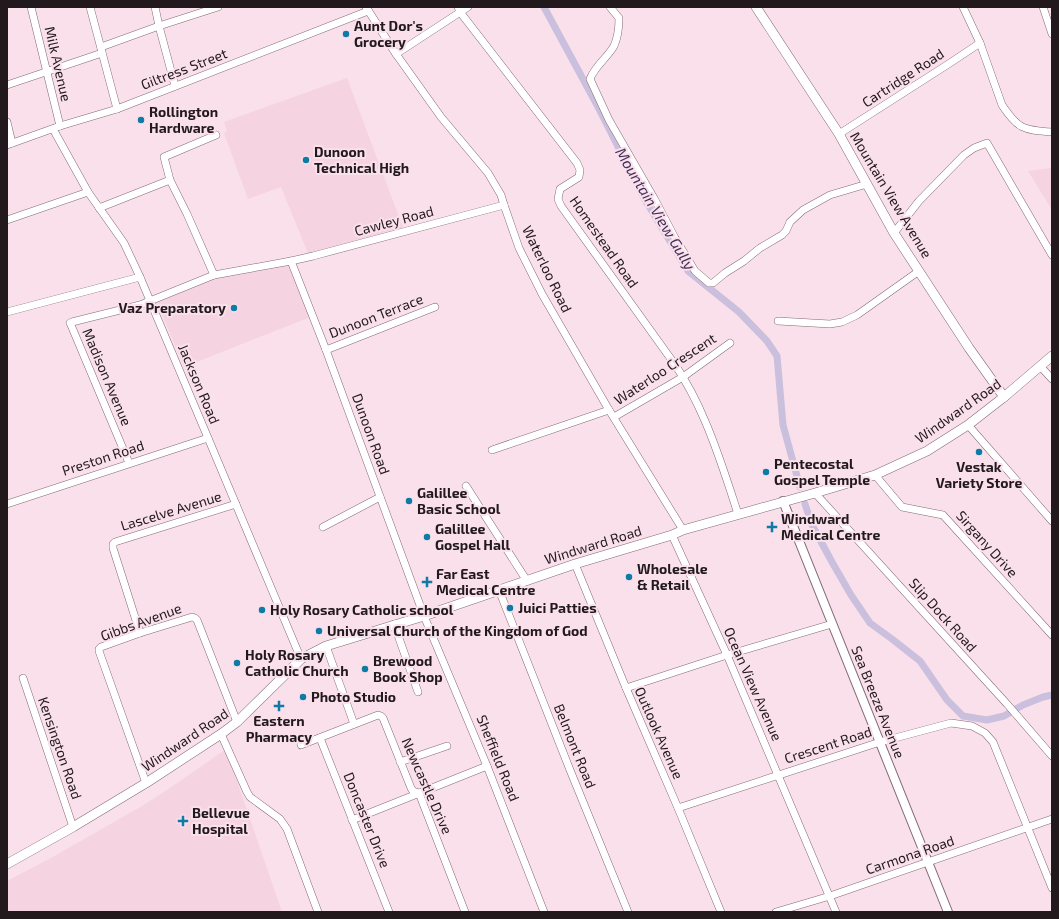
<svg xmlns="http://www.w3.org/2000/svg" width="1059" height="919" viewBox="0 0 1059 919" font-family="'Exo 2',sans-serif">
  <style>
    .built { fill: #f5d3e1 }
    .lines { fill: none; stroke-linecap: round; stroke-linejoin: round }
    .canal { stroke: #cbbfde; stroke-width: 7 }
    .minor-casing { stroke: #826b75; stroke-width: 8 }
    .tertiary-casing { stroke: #826b75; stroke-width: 10 }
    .secondary-casing { stroke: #826b75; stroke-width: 10 }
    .minor { stroke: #fff; stroke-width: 7 }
    .tertiary { stroke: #fff; stroke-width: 8 }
    .secondary { stroke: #fff; stroke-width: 9 }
    .poi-dot { fill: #0e7ba4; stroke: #fae0eb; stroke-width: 1.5 }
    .labels { text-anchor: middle; stroke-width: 4; stroke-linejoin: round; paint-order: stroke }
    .poi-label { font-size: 14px; font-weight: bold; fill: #22191d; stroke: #fae0eb; text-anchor: start }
    .street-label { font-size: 14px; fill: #22191d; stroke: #fae0eb }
    .water-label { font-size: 15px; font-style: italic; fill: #422f5a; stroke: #fae0eb }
  </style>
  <rect width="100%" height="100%" fill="#fae0eb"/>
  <g class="built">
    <path d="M 347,78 L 404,230 L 309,256 L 281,187 L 248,199 L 224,133 L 227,131 L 224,122 Z"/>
    <path d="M 1052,168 L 1052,210 L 1028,171 Z"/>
    <path d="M 293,264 L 313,316 L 184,367 L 156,300 L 222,275 Z"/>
    <path d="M 226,749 L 282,912 L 7,912 L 7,881 L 51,858 L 142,806 L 170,788 Z"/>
  </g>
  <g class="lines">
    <g class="canal">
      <path d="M 544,7 L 597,105 L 644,198 L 688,271 L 739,312 L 767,341 L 777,356 L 783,425 L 800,487"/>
      <path d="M 805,504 L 812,525 L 832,562 L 851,595 L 870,623 L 892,639 L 920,661 L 947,700 L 963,716 L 987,720 L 1004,716 L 1023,705 L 1043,697 L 1052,695"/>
    </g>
    <defs>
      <g id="minor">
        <path d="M 31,7 L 60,126"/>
        <path d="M 90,7 L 117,109"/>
        <path d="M 155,7 L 159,26 L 175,86"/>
        <path d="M 366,7 L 396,54 L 441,117 L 488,173 L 501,195 L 504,205 L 519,248 L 542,294 L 609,410 L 683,530"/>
        <path d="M 458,7 L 460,12 L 577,163 L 580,170 L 579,177 L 560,189 L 558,199 L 561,206 L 676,366 C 687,383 697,402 705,421 C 718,451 728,483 738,514"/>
        <path d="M 610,7 L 619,18 C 619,27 618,37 614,46 C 607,58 595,66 590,79 L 609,120 L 655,200 L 675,238 L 695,271 L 709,283 L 713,283 L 725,273 L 744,261 L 760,248 L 782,235 L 786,231 L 790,222 L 803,210 L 830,195 L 867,184"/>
        <path d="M 963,7 L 980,43 L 1002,105 C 1018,129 1023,130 1052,132"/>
        <path d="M 1043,7 L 1052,34"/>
        <path d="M 101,47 L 159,26 L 218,7"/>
        <path d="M 396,54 L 468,7"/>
        <path d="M 7,85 L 102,53"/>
        <path d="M 7,122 L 12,143"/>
        <path d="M 53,129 L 88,192 L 124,243 L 140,277 L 208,438 L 301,659"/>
        <path d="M 839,134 L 950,63 L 980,43"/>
        <path d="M 7,145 L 60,126 L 117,109 L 368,11"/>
        <path d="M 99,208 L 170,180"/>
        <path d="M 7,220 L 88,192"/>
        <path d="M 894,233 L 919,201 L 964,155 L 974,148 L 987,143 L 1052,255"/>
        <path d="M 291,261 L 326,350 L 424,616 L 487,766 L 544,912"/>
        <path d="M 214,275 L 187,214 L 170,180 L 164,157 L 216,135"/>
        <path d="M 7,312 L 140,277"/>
        <path d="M 778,321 L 830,324 L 842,322 L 857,315 L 919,271"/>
        <path d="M 326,350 L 435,307"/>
        <path d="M 1040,366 L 1052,379"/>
        <path d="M 614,417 L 683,377 L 730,343"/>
        <path d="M 968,425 L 1052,521"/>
        <path d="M 492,450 L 609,410"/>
        <path d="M 129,463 L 71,325 L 70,323 L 72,322 L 140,305 L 214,275 L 291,261 L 313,256 L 504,205"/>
        <path d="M 875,475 L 902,507 L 943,515 L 1052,635"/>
        <path d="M 466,486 L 527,581"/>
        <path d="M 815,493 L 1007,704 L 1052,756"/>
        <path d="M 7,504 L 208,438"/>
        <path d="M 323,527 L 380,497"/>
        <path d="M 672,535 L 727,655 L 836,912"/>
        <path d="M 575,564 L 626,688 L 678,808 L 721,912"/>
        <path d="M 499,590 L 570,770 L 628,912"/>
        <path d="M 394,624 L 418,692"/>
        <path d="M 140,633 L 113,548 L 113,544 L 115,542 L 236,504"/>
        <path d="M 326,646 L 354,724"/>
        <path d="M 23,678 L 73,827"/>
        <path d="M 626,688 L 727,655 L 832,624"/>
        <path d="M 221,734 L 247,792 L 250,797 L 280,819 L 287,829 L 318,912"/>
        <path d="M 320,738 L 389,912"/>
        <path d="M 301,745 L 378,715 L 381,716 L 383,718 L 411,788 L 413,791 L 419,793 L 465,912"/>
        <path d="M 400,762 L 447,746"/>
        <path d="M 146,783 L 99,651 L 99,649 L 101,647 L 140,633 L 192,617 L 195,618 L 197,620 L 237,722"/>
        <path d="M 678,808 L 880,742 L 951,723 L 972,726 L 985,733 L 993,742 L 1052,888"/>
        <path d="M 352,820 L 487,766"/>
        <path d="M 776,912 L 830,896 L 1052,819"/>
      </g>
      <path id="tertiary" d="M 783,501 L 948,912"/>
      <g id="secondary">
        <path d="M 756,7 L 839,134 L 894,233 L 969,348 L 1004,397"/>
        <path d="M 7,864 L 73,827 L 146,783 L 221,734 L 237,722 L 301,659 L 326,646 L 424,616 L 575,564 L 672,535 L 683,530 L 815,493 L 875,475 L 927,451 L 968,425 L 1004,397 L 1052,356"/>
      </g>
    </defs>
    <use href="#minor" class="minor-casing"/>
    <use href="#tertiary" class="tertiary-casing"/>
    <use href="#secondary" class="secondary-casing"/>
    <use href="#minor" class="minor"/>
    <use href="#tertiary" class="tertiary"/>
    <use href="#secondary" class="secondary"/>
  </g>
  <g class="poi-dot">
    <circle cx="346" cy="34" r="4"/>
    <circle cx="141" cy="120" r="4"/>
    <circle cx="306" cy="160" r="4"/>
    <circle cx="234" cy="308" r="4"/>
    <circle cx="979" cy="452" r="4"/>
    <circle cx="766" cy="472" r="4"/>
    <circle cx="409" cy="501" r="4"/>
    <path d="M770 521h4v4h4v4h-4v4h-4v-4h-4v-4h4z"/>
    <circle cx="427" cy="537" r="4"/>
    <circle cx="629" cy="577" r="4"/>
    <path d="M425 576h4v4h4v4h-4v4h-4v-4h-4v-4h4z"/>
    <circle cx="510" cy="608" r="4"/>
    <circle cx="262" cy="610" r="4"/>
    <circle cx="319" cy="631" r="4"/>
    <circle cx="237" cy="663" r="4"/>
    <circle cx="365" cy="669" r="4"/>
    <circle cx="303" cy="697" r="4"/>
    <path d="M277 700h4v4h4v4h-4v4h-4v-4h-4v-4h4z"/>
    <path d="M181 815h4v4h4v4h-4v4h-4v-4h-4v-4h4z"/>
  </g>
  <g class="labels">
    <g class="poi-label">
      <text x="354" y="31">Aunt Dor's<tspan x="354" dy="16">Grocery</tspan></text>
      <text x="149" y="117">Rollington<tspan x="149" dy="16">Hardware</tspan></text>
      <text x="314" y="157">Dunoon<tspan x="314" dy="16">Technical High</tspan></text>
      <text x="226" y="313" text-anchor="end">Vaz Preparatory</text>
      <text x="774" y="469">Pentecostal<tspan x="774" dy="16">Gospel Temple</tspan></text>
      <text x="979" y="472" text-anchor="middle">Vestak<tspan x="979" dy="16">Variety Store</tspan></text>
      <text x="417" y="498">Galillee<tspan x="417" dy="16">Basic School</tspan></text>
      <text x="781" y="524">Windward<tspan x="781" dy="16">Medical Centre</tspan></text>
      <text x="435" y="534">Galillee<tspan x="435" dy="16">Gospel Hall</tspan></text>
      <text x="637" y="574">Wholesale<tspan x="637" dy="16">&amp; Retail</tspan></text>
      <text x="436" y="579">Far East<tspan x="436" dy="16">Medical Centre</tspan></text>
      <text x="518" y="613">Juici Patties</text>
      <text x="270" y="615">Holy Rosary Catholic school</text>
      <text x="327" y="636">Universal Church of the Kingdom of God</text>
      <text x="245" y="660">Holy Rosary<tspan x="245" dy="16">Catholic Church</tspan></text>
      <text x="373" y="666">Brewood<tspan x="373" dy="16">Book Shop</tspan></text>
      <text x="311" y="702">Photo Studio</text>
      <text x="279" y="726" text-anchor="middle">Eastern<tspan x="279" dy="16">Pharmacy</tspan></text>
      <text x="192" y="818">Bellevue<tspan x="192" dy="16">Hospital</tspan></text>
    </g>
    <g class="street-label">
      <text transform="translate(58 64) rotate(77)" y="5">Milk Avenue</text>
      <text transform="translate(184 69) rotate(-21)" y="5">Giltress Street</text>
      <text transform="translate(903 78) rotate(-33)" y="5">Cartridge Road</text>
      <text transform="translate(891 195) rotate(59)" y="5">Mountain View Avenue</text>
      <text transform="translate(394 221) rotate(-15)" y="5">Cawley Road</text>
      <text transform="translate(604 242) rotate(55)" y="5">Homestead Road</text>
      <text transform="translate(547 269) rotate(64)" y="5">Waterloo Road</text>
      <text transform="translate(376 316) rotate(-21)" y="5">Dunoon Terrace</text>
      <text transform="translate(665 369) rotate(-33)" y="5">Waterloo Crescent</text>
      <text transform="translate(107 377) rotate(67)" y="5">Madison Avenue</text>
      <text transform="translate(199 384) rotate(67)" y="5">Jackson Road</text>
      <text transform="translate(958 411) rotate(-35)" y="5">Windward Road</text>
      <text transform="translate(371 434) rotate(70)" y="5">Dunoon Road</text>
      <text transform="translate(103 458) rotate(-18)" y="5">Preston Road</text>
      <text transform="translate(171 511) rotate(-17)" y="5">Lascelve Avenue</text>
      <text transform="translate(987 544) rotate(48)" y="5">Sirgany Drive</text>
      <text transform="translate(593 545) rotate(-17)" y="5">Windward Road</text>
      <text transform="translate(943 615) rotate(48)" y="5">Slip Dock Road</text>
      <text transform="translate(141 622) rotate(-20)" y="5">Gibbs Avenue</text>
      <text transform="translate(753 684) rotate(66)" y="5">Ocean View Avenue</text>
      <text transform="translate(878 702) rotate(68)" y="5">Sea Breeze Avenue</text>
      <text transform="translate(659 733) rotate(66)" y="5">Outlook Avenue</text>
      <text transform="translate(185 740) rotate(-34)" y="5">Windward Road</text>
      <text transform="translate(828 745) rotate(-18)" y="5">Crescent Road</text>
      <text transform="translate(575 746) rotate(68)" y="5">Belmont Road</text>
      <text transform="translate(60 748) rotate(71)" y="5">Kensington Road</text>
      <text transform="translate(498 758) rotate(68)" y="5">Sheffield Road</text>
      <text transform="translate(427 786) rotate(66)" y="5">Newcastle Drive</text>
      <text transform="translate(367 820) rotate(68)" y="5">Doncaster Drive</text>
      <text transform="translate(910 855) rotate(-19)" y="5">Carmona Road</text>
    </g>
    <g class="water-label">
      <text transform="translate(655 209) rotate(59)" y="5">Mountain View Gully</text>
    </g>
  </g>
  <rect width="1059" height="919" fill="none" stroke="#22191d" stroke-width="16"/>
</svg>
